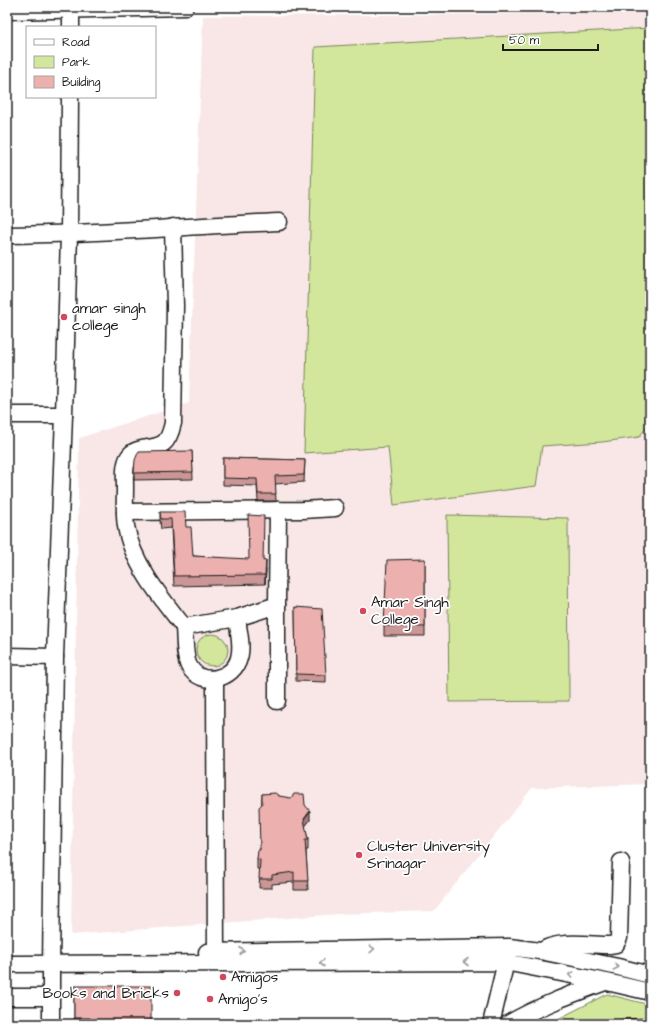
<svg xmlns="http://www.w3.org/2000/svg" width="657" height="1031" viewBox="0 0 657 1031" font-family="'Architects Daughter',sans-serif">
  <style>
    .built { fill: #f9e7e7 }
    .green { fill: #d3e79c; stroke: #78825c }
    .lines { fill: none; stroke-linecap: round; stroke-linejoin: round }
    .minor-casing { stroke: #1c1c1c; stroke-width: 19 }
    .minor { stroke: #fff; stroke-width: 16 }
    .wall { fill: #cb9796; stroke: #1c1c1c }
    .shaded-wall { fill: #a57b7a; stroke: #1c1c1c }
    .building { fill: #ecb0ae; stroke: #1c1c1c }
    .oneway { stroke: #999 }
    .poi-dot { fill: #d1495b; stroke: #fff; stroke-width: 1.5 }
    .labels { text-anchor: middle; stroke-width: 3.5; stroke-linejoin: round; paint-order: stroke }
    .poi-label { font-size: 15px; fill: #1c1c1c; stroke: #fff; text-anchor: start }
  </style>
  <rect width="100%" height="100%" fill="#fff"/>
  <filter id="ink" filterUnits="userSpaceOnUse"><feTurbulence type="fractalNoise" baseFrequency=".025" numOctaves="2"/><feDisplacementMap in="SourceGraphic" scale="8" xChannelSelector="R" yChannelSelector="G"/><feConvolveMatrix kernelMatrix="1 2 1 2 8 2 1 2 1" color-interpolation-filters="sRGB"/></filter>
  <g filter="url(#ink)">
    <path class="built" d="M 650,13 L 650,784 L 532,788 L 434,911 L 339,914 L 71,935 L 79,438 L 189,403 L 203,16 Z"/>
    <g class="green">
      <path d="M 650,28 L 650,423 L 639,437 L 602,442 L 542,446 L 536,486 L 394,505 L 388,447 L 304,453 L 315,47 Z"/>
      <path d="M 447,515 L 568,518 L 569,701 L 449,702 Z"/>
      <circle cx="212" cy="650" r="16"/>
      <path d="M 607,994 L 650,1005 L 650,1024 L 548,1024 Z"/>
    </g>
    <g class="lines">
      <defs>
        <g id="minor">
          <path d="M 7,11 L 185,7"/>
          <path d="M 71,27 L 71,7"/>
          <path d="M 173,227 L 175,306 L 173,423 C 168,445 163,446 142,449 C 138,450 133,451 131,454 C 123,462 125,477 125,487 C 125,500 124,514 126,526 C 132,563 161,598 184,627 L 237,618 L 277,605 L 278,510"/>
          <path d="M 7,235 C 98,234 188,226 279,222"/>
          <path d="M 7,415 L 64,415"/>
          <path d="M 125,512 L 303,510 L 335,508"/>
          <path d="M 184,627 C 185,637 184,657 189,666 C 201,688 234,679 239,658 C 243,645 238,630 237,618"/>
          <path d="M 7,656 L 55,657"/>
          <path d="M 215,679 L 216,961"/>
          <path d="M 277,701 L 277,605"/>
          <path d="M 543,950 C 559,940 590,945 609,945 L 616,944 L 619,938 L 621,862"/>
          <path d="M 207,952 L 509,947 L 540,951 L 618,967 L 650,975"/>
          <path d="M 7,964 L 505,962 L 607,982 L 650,992"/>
          <path d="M 7,997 L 51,997"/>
          <path d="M 51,1024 L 51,965 L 55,657 L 64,415 L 69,234 L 70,97"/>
          <path d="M 491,1024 L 508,953"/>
          <path d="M 508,1024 C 539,1006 572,994 605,982"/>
        </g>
      </defs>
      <use href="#minor" class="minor-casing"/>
      <use href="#minor" class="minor"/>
    </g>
    <g class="wall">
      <path d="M 192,451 L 193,479 L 134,480 L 134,473 Z"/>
      <path d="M 223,458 L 305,460 L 304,482 L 275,484 L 276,501 L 258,501 L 257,486 L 223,485 Z"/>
      <path d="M 160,512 L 186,527 L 193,556 L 263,561 L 266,570 L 265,584 L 174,586 L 171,528 L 161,529 L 160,521 Z"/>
      <path d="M 425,559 L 425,636 L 384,636 L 384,626 Z"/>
      <path d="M 295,607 L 326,675 L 326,682 L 296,681 Z"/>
      <path d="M 262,794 L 279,796 L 305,805 L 310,820 L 305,826 L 308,840 L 308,850 L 306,850 L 308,890 L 294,890 L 294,882 L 272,884 L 272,888 L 259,888 L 260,869 L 257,869 L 257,859 L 260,850 Z"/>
      <path d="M 74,986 L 151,1024 L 74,1024 Z"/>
    </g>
    <g class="shaded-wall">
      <path d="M 266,560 L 266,570 L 265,584 L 265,575 Z"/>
      <path d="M 310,811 L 310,820 L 304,828 L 304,819 Z"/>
    </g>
    <g class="building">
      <path d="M 192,451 L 193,472 L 134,473 L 135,460 L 137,455 L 139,452 Z"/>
      <path d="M 223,458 L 305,460 L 304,475 L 275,476 L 276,494 L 258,494 L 257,479 L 223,478 Z"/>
      <path d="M 160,512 L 185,512 L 186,527 L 191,527 L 193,556 L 249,559 L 248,515 L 264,516 L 263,561 L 266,560 L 265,575 L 174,576 L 171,519 L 161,519 Z"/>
      <path d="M 425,559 L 425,627 L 384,626 L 387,560 Z"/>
      <path d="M 295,607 L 322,609 L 326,675 L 296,674 Z"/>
      <path d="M 275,793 L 279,796 L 291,798 L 294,794 L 304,794 L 305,805 L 310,811 L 304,819 L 308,840 L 305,840 L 308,881 L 294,881 L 294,872 L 272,875 L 272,879 L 259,879 L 260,860 L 257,859 L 258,850 L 260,850 L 259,807 L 262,804 L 262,794 Z"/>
      <path d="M 74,986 L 151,986 L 151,1024 L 90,1024 L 90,1018 L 74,1018 Z"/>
      <path d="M 650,1018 L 650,1024 L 607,1024 L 623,1019 Z"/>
    </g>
    <defs><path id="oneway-chevron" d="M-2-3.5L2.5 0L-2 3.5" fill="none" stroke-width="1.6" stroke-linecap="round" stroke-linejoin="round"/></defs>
    <g class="oneway">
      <use href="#oneway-chevron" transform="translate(372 949) rotate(-1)"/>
      <use href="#oneway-chevron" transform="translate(242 951)"/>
      <use href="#oneway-chevron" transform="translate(466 962) rotate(180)"/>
      <use href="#oneway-chevron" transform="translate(322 963) rotate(180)"/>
      <use href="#oneway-chevron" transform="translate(616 967) rotate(12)"/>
      <use href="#oneway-chevron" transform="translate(571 975) rotate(-169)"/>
    </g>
  </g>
  <g class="poi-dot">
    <circle cx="64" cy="317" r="4"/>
    <circle cx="363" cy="611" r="4"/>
    <circle cx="359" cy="855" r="4"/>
    <circle cx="223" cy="977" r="4"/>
    <circle cx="177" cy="993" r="4"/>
    <circle cx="210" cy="999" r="4"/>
  </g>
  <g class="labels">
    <g class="poi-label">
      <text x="72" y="313">amar singh<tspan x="72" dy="17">college</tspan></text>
      <text x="371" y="607">Amar Singh<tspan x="371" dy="17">College</tspan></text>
      <text x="367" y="851">Cluster University<tspan x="367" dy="17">Srinagar</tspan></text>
      <text x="231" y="982">Amigos</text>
      <text x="169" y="998" text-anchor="end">Books and Bricks</text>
      <text x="218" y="1004">Amigo's</text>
    </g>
  </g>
  <rect width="657" height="1031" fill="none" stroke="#fff" stroke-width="24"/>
  <rect x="12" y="12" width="633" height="1007" fill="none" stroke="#1c1c1c" stroke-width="1.5" filter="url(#ink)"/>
  <rect x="26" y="26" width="130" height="72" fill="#ffffff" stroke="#a4a4a4"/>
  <rect x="34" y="39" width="20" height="6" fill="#ffffff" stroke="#a4a4a4"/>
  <text x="62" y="46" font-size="12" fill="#1c1c1c">Road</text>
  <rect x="34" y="56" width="20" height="12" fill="#d3e79c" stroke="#a4a4a4"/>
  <text x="62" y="66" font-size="12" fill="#1c1c1c">Park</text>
  <rect x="34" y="76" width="20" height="12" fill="#ecb0ae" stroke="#a4a4a4"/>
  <text x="62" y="86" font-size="12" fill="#1c1c1c">Building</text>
  <path d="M503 44v6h95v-6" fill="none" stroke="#1c1c1c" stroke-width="2"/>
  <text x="509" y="44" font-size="12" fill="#1c1c1c" stroke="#ffffff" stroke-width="3" paint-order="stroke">50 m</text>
</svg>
